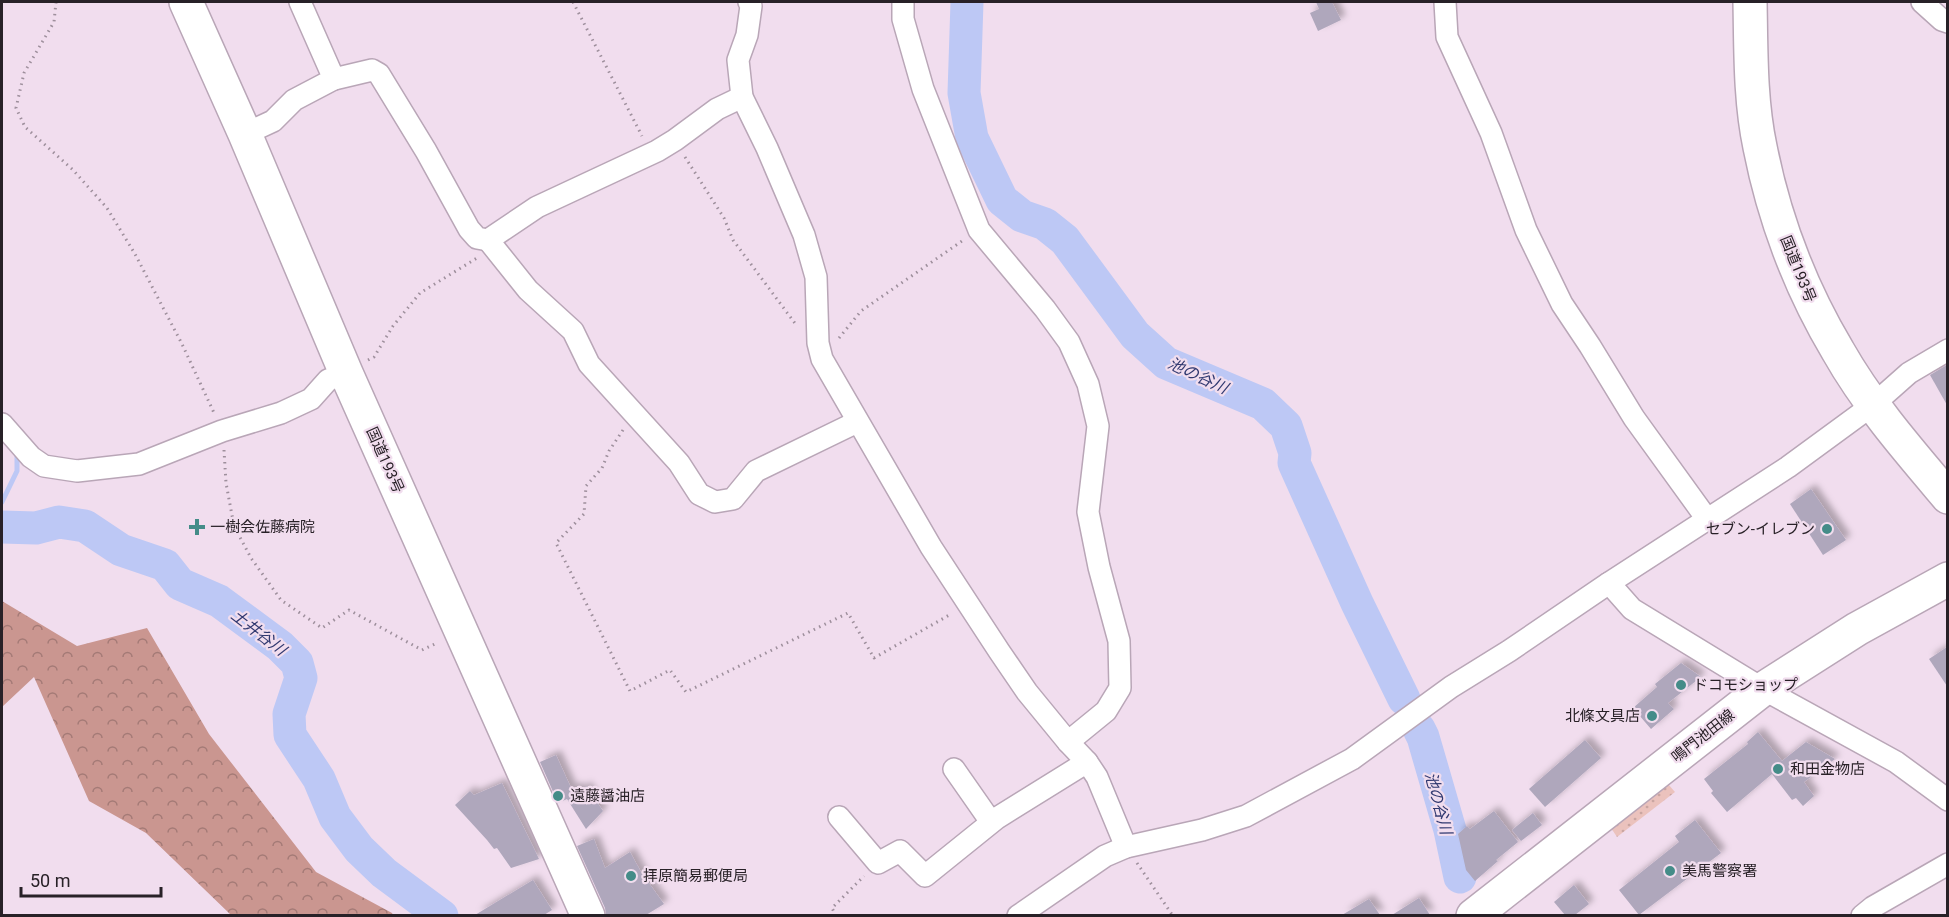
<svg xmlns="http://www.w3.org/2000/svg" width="1949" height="917" viewBox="0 0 1949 917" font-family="Roboto,'Noto Sans JP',sans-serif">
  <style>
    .forest { fill: url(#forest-crowns) }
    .park { fill: url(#park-dots) }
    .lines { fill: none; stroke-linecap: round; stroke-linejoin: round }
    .stream { stroke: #bdc8f5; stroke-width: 5 }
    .river { stroke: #bdc8f5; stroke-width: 33 }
    .building { fill: #afa7bc; filter: url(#shadow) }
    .street-casing { stroke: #b9a6b7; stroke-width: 24 }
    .primary-casing { stroke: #b9a6b7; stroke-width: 36 }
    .highway-casing { stroke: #b9a6b7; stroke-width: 36 }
    .path { stroke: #9e8f9c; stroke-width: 3; stroke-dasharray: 1.5 4.5; stroke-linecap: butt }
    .street { stroke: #fff; stroke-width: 21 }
    .primary { stroke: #fff; stroke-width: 33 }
    .highway { stroke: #fff; stroke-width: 33 }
    .poi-dot { fill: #448c88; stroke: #f1ddee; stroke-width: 2 }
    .labels { text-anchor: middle; stroke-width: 4.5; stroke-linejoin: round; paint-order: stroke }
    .street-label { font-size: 15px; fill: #282127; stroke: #f1ddee }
    .poi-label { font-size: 15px; fill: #282127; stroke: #f1ddee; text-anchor: start }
    .water-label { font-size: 16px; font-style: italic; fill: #313970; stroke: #f1ddee }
  </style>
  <defs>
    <pattern id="forest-crowns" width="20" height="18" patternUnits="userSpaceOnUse" patternTransform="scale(1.5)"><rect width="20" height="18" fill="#ca9690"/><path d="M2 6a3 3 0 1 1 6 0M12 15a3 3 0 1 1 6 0" fill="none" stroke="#a47a76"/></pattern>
    <pattern id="park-dots" width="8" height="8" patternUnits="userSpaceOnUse" patternTransform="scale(1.5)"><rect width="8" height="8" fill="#ebc2bd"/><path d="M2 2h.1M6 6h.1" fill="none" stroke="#caa6a2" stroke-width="1.8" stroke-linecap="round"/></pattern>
    <filter id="shadow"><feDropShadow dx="5" dy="-5" stdDeviation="3" flood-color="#0004"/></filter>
  </defs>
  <rect width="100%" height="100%" fill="#f1ddee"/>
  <path class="forest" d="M 2,601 L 77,646 L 147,628 L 209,734 L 316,872 L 392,913 L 393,915 L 231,915 L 146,833 L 89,801 L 34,677 L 2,707 Z"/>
  <path class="park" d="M 1668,784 L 1675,792 L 1617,837 L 1611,828 Z"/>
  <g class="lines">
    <path class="stream" d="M 2,502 L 17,471 L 17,451"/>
    <g class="river">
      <path d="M 967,2 L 964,93 L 972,138 L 1002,200 L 1022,216 L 1045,224 L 1065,240 L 1135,335 L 1166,363 L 1263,404 L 1286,426 L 1295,453 L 1294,463 L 1357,603 L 1404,699"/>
      <path d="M 2,527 L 36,528 L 59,522 L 85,526 L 121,550 L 165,565 L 180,584 L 219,601 L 280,646 L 297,663 L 301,678 L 289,714 L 290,735 L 319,779 L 335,817 L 359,849 L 384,873 L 442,916"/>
      <path d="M 1419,729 L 1423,737 L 1450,830 L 1460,877"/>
    </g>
  </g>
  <g class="building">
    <path d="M 1316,2 L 1332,2 L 1341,20 L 1318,31 L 1310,13 L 1319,9 Z"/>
    <path d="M 1947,365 L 1947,405 L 1930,375 Z"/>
    <path d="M 1811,489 L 1846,540 L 1823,555 L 1790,504 Z"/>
    <path d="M 1947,647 L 1947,686 L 1929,659 Z"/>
    <path d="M 1681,663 L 1701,677 L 1668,703 L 1674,709 L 1651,729 L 1633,708 L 1657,687 L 1655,684 Z"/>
    <path d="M 1758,732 L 1782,761 L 1806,742 L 1835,759 L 1804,782 L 1814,796 L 1803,806 L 1796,798 L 1792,800 L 1772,774 L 1727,812 L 1711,793 L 1713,791 L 1704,779 L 1748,744 L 1747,742 Z"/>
    <path d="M 1585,740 L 1601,758 L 1545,807 L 1529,789 Z"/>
    <path d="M 556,755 L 572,790 L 577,787 L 581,791 L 586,786 L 603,811 L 586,829 L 567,799 L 558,803 L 540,762 Z"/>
    <path d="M 502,783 L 539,859 L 511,868 L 497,848 L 494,849 L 487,840 L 455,805 L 470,791 L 474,795 Z"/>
    <path d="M 1494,811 L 1518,842 L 1496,860 L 1498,861 L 1475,881 L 1466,870 L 1458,834 L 1467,826 L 1470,829 Z"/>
    <path d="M 1533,813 L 1542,825 L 1521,841 L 1512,830 Z"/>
    <path d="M 1695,820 L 1721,853 L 1639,915 L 1619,890 L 1679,842 L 1675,836 Z"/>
    <path d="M 594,839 L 605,868 L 630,852 L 641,872 L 664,904 L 646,915 L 606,915 L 605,908 L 577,846 Z"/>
    <path d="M 533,880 L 552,910 L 544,915 L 475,915 Z"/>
    <path d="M 1574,885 L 1589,904 L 1575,915 L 1565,915 L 1554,902 Z"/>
    <path d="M 1419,898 L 1430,915 L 1392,915 Z"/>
    <path d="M 1369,899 L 1380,915 L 1342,915 Z"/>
  </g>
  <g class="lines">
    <defs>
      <g id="street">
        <path d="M 749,2 L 751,6 L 747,35 L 738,60 L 742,97 L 767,148 L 804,235 L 816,277 L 818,343 L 822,359 L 931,547 L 999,651 L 1027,692 L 1068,742 L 1087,762 L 1097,777 L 1126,847"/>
        <path d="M 903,2 L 903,19 L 923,89 L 979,230 L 1045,309 L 1069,342 L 1088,384 L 1098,426 L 1088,512 L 1099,567 L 1119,641 L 1120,688 L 1106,711 L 1068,742"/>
        <path d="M 1445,2 L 1447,37 L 1491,133 L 1526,230 L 1562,304 L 1590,346 L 1634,418 L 1707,519"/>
        <path d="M 1922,2 L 1942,20 L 1948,22"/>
        <path d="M 334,79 L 372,70 L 379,74 L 426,151 L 469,229 L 477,238 L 488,240"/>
        <path d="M 742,97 L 717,109 L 675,140 L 657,151 L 537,207 L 488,240 L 528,290 L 573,331 L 589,364 L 679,463 L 699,494 L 715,502 L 733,499 L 756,471 L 857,422"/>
        <path d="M 245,134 L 273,121 L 294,100 L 334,79 L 300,2"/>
        <path d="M 2,424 L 31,457 L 44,466 L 77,471 L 139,464 L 222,431 L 281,413 L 311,399 L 328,380 L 346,373"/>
        <path d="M 1609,583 L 1632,609 L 1763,689 L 1896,762 L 1948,800"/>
        <path d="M 954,769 L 991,822"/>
        <path d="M 839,817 L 878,863 L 900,851 L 925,876 L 997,818 L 1087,762"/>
        <path d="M 1018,916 L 1105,856 L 1126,847 L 1202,830 L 1246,816 L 1352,759 L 1451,687 L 1509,651 L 1609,583 L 1788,467 L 1874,404 L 1909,373 L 1948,350"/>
        <path d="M 1862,916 L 1873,907 L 1948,864"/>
      </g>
      <path id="primary" d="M 1473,916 L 1763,689 L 1857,629 L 1948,579"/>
      <g id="highway">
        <path d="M 186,2 L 245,134 L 346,373 L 588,916"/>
        <path d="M 1750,2 C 1751,50 1750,100 1760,147 C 1774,218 1801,289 1838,351 C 1868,404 1909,451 1948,497"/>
      </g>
    </defs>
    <use href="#street" class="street-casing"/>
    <use href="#primary" class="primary-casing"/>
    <use href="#highway" class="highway-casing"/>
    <g class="path">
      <path d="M 56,2 L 54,22 L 24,73 L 16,108 L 25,127 L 73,170 L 107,208 L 135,254 L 182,344 L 215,415"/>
      <path d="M 573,2 L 642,136"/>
      <path d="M 685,157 L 724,218 L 733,240 L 797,326"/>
      <path d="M 839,338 L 861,311 L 962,241"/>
      <path d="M 368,360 L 374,357 L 393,326 L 420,293 L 477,258"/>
      <path d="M 623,430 L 609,451 L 602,468 L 586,486 L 584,514 L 556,543 L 630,691 L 670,670 L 686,692 L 848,613 L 874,658 L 951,614"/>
      <path d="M 224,450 L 226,483 L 234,526 L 251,558 L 281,600 L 322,628 L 349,610 L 422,650 L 437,643"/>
      <path d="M 1137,863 L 1173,916"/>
      <path d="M 836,916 L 832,908 L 864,876"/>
    </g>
    <use href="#street" class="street"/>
    <use href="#primary" class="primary"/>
    <use href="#highway" class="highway"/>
  </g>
  <g class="poi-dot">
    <path d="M194 518h6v6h6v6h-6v6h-6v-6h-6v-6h6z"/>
    <circle cx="1827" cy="529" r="6"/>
    <circle cx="1681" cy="685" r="6"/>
    <circle cx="1652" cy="716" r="6"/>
    <circle cx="1778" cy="769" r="6"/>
    <circle cx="558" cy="796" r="6"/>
    <circle cx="1670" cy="871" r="6"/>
    <circle cx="631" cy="876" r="6"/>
  </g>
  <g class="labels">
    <g class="street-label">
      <text transform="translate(1798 269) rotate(68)" y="5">国道193号</text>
      <text transform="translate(385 460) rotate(66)" y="5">国道193号</text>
      <text transform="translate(1703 736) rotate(-38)" y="5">鳴門池田線</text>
    </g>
    <g class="poi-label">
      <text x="210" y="532">一樹会佐藤病院</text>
      <text x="1815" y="534" text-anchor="end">セブン-イレブン</text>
      <text x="1693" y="690">ドコモショップ</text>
      <text x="1640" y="721" text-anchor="end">北條文具店</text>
      <text x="1790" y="774">和田金物店</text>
      <text x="570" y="801">遠藤醤油店</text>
      <text x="1682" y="876">美馬警察署</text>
      <text x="643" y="881">拝原簡易郵便局</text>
    </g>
    <g class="water-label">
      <text transform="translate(1198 375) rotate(25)" y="6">池の谷川</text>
      <text transform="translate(259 632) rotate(38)" y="6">土井谷川</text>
      <text transform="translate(1439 803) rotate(75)" y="6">池の谷川</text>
    </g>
  </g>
  <rect width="1949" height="917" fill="none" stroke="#282127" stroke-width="6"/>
  <path d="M21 887v9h140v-9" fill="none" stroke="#282127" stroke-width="3"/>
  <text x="30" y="887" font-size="18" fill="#282127" stroke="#f1ddee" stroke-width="4.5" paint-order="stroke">50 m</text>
</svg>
